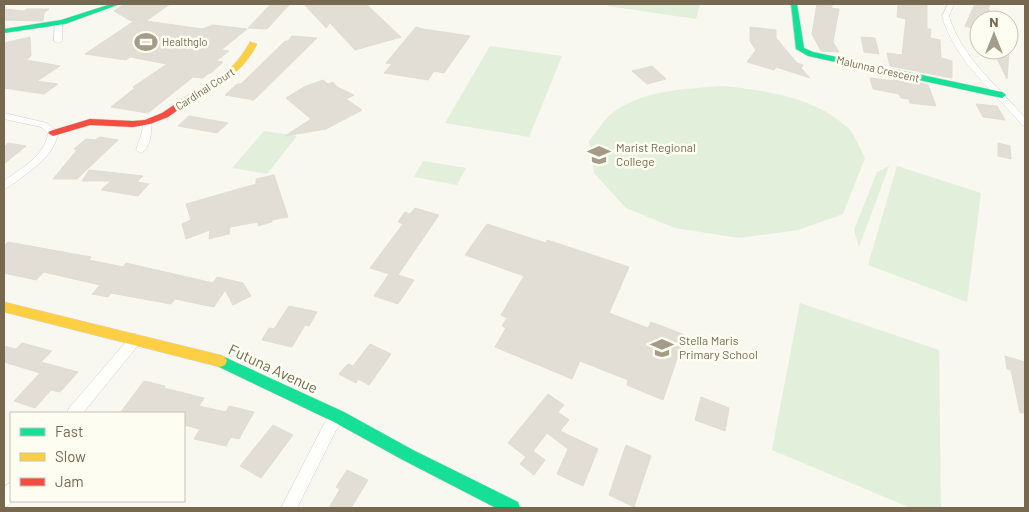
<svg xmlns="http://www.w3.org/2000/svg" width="1029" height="512" viewBox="0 0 1029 512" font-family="Barlow,sans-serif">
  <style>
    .green { fill: #e1efdb }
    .building { fill: #e2ded5; stroke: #e1ddd2 }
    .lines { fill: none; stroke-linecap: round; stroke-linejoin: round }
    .street-casing { stroke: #d5d2c9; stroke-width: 1 }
    .fast-casing { stroke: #d6d4cb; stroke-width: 1 }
    .slow-casing { stroke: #d6d4cb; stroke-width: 1 }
    .jam-casing { stroke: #d6d4cb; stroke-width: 1 }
    .street { fill: #fefefd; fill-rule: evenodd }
    .fast { fill: #16e098; fill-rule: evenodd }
    .slow { fill: #ffcf43; fill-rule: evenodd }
    .jam { fill: #f24e42; fill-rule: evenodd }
    .labels { text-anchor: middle; stroke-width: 5; stroke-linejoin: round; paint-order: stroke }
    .far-poi-label { font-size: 11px; fill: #766950; stroke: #fefdf2; text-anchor: start }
    .far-street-label { font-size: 11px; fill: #766950; stroke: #fefdf2 }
    .poi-label { font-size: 12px; fill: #766950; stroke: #fefdf2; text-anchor: start }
    .near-street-label { font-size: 15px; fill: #766950; stroke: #fefdf2 }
  </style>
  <rect width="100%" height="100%" fill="#f8f7f0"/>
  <g class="green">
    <path d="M 609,4 L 700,4 L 696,19 L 608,6 Z"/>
    <path d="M 490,46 L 562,56 L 529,137 L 445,123 Z"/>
    <path d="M 725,86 C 770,92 813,96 848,128 C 855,135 860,149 865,158 L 843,214 L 798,230 L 739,238 L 675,228 L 626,208 L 594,173 L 589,141 C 596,133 603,121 611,114 C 643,89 687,89 725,86 Z"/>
    <path d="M 264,131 L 297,136 L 267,174 L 232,168 Z"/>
    <path d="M 423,161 L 466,168 L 457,185 L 414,177 Z"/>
    <path d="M 889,166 L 859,247 L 854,230 L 877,172 Z"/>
    <path d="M 897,166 L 981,193 L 967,302 L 868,265 Z"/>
    <path d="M 800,303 L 939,350 L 941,508 L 911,508 L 772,450 Z"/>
  </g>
  <g class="building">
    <path d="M 124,4 L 170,4 L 146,21 L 202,29 L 213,25 L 247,29 L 221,50 L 229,51 L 216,61 L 223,62 L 211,73 L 209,73 L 203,78 L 193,77 L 148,113 L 111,107 L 135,88 L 133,87 L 167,64 L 130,57 L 126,60 L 85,54 L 133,22 L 114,11 Z"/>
    <path d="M 271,4 L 290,4 L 267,29 L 248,28 Z"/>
    <path d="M 304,4 L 366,4 L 401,37 L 355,50 L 330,23 L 326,28 Z"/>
    <path d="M 817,4 L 833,4 L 831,8 L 839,9 L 833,42 L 839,52 L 821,51 L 812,34 Z"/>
    <path d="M 898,4 L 927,4 L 927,29 L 931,29 L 930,38 L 940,40 L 941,58 L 952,61 L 952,78 L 890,66 L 887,53 L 902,55 L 906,19 L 897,17 Z"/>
    <path d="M 975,4 L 990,4 L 988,10 L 990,10 L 986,20 L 979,20 L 979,30 L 965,26 Z"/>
    <path d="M 4,9 L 24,11 L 27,9 L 49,9 L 44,13 L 43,21 L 4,20 Z"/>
    <path d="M 416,27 L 423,29 L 470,36 L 444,73 L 434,71 L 428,80 L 384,73 L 392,64 L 386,63 Z"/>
    <path d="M 750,27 L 776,30 L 776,38 L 797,63 L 803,65 L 801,68 L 810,78 L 776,67 L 774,70 L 747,62 L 756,50 L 750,41 Z"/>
    <path d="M 292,36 L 317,38 L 254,100 L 225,95 L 237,84 L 241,84 L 285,41 L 288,41 Z"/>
    <path d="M 30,37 L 31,56 L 26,60 L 60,66 L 37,81 L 58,84 L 44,94 L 4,88 L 4,43 Z"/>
    <path d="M 861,37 L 875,38 L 879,54 L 864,52 Z"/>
    <path d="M 993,50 L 1009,52 L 1007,79 Z"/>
    <path d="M 652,66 L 666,79 L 647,84 L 632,71 Z"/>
    <path d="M 893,77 L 928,85 L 936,106 L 910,103 L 909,99 L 901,98 L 899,94 L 873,89 L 870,78 L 894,81 Z"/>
    <path d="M 323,80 L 328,84 L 333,82 L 337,87 L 354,95 L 346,99 L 362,110 L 326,129 L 285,136 L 311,119 L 286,98 L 304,87 Z"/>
    <path d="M 976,104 L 997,106 L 1005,120 L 983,117 Z"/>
    <path d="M 189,116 L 228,123 L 217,133 L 178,126 Z"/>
    <path d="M 100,137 L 118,140 L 77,179 L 53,179 L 77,150 L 74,149 L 86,139 L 95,140 Z"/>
    <path d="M 8,143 L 26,146 L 4,164 L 4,147 Z"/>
    <path d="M 998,143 L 1010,146 L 1011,159 L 998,156 Z"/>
    <path d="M 89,170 L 143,176 L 137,182 L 149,184 L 138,196 L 101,190 L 111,181 L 82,181 Z"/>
    <path d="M 274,175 L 288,217 L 272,220 L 272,222 L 258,226 L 258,222 L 230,227 L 229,234 L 209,239 L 210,230 L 186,239 L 182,224 L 191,220 L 186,204 L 256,184 L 256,179 Z"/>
    <path d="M 415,208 L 439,215 L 398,275 L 414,280 L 398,304 L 374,296 L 389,274 L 370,268 L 403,224 L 398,222 L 405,212 L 410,214 Z"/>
    <path d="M 487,224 L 546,243 L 547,240 L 629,267 L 609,313 L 648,328 L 651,322 L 685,335 L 663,400 L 627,385 L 628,380 L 580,361 L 572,379 L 495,347 L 506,328 L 502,326 L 507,318 L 501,315 L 524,276 L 465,255 Z"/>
    <path d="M 8,242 L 91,257 L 89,260 L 123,267 L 126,263 L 213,283 L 217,277 L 243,283 L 251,296 L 233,305 L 225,290 L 214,307 L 175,299 L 171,304 L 111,293 L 108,297 L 92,294 L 100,285 L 44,272 L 36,280 L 4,273 L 4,246 Z"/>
    <path d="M 289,306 L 317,312 L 309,326 L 305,325 L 292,347 L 262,340 L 269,328 L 274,329 Z"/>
    <path d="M 22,343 L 52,351 L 41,362 L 78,372 L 60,392 L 51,390 L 35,408 L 14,401 L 40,373 L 4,362 L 4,346 L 16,349 Z"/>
    <path d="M 370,344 L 391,354 L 369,385 L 358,379 L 356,383 L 339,374 L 348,364 L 353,366 Z"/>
    <path d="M 1005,356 L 1025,362 L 1025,413 L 1020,413 L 1011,370 L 1007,369 Z"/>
    <path d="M 144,381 L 165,386 L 164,388 L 204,398 L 199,406 L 226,412 L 229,406 L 254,412 L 239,439 L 231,437 L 226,446 L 194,439 L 200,429 L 184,425 L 184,413 L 120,413 Z"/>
    <path d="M 548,394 L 564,405 L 558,412 L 569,420 L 560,431 L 598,449 L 583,486 L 557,474 L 568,449 L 547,433 L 533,451 L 545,460 L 534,475 L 520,464 L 526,457 L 508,443 Z"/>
    <path d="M 701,397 L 729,408 L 725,431 L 695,420 Z"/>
    <path d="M 273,425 L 293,435 L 261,478 L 240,466 Z"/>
    <path d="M 626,445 L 651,456 L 634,507 L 609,495 Z"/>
    <path d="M 347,470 L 368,480 L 351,508 L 329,508 L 340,489 L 336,487 Z"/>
  </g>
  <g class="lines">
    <defs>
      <g id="street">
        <path d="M 948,4 L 954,4 L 949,16 C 961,57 998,86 1025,118 L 1025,126 L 1022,125 C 994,91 954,60 942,16 Z"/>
        <path d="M 55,22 L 62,24 L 62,41 L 58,43 L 54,41 Z"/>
        <path d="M 4,113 L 47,123 L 58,133 C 54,154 37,166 21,178 C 15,182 10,187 4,189 L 4,181 C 21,168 44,157 48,134 L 41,127 L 4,119 Z"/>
        <path d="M 147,120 L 151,123 C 152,132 150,149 141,153 L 136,150 L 142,132 L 143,123 Z"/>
        <path d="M 136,334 L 140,335 L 142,339 L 140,343 L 83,413 L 67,413 L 69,408 L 132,335 Z"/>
        <path d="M 339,410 L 344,412 L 346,417 L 335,432 L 297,508 L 281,508 L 325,422 L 334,412 Z"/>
        <path d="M 11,482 L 11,501 L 13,501 L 9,505 L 4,508 L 4,487 Z"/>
      </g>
      <g id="fast">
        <path d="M 111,4 L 120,4 L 65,24 L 4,33 L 4,29 L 61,20 Z"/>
        <path d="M 791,4 L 797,4 L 804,48 L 813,52 L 1002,92 L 1006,95 L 1002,98 L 808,56 L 796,49 Z"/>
        <path d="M 220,355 L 344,412 L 413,450 L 518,502 L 520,508 L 496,508 L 403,460 L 334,422 L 215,365 L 213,361 L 215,357 Z"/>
      </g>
      <g id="slow">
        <path d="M 250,42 L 257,44 C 246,67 229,79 207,91 C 201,95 196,99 189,98 L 189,94 C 218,79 233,72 250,42 Z"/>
        <path d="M 4,302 L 220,355 L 225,357 L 227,361 L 225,365 L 220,367 L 4,312 Z"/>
      </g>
      <path id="jam" d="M 192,93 L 196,96 L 195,98 L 168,117 L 150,124 L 133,127 L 90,125 L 53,136 L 48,133 L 50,131 L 90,119 L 133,121 L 145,120 L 162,113 Z"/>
    </defs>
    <use href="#street" class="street-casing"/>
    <use href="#fast" class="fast-casing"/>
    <use href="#slow" class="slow-casing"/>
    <use href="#jam" class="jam-casing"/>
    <use href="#street" class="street"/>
    <use href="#fast" class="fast"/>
    <use href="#slow" class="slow"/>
    <use href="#jam" class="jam"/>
  </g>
  <defs>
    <symbol id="stadium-bare" viewBox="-9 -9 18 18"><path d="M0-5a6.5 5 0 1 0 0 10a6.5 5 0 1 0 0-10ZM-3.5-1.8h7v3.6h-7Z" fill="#a49b88" stroke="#fefdf2" stroke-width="2.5" paint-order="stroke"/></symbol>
    <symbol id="school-bare" viewBox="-9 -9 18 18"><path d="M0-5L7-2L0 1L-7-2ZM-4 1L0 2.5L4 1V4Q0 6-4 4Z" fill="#a49b88" stroke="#fefdf2" stroke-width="2.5" paint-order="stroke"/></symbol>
  </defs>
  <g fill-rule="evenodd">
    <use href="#stadium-bare" x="130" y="26" width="32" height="32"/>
    <use href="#school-bare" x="583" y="139" width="32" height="32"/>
    <use href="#school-bare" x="646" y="332" width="32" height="32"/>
  </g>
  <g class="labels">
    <g class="far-poi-label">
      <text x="162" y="46">Healthglo</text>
    </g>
    <g class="far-street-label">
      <text transform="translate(878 69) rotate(13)" y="4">Malunna Crescent</text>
      <text transform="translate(205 89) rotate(-33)" y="4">Cardinal Court</text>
    </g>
    <g class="poi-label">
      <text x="616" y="152">Marist Regional<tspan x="616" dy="14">College</tspan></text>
      <text x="679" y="345">Stella Maris<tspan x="679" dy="14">Primary School</tspan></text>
    </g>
    <g class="near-street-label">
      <text transform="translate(273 369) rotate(25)" y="5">Futuna Avenue</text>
    </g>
  </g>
  <rect width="1029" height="512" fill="none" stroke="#766950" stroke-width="10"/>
  <rect x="10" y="412" width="175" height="90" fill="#fefdf2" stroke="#c8c2b1"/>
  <rect x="20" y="428" width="25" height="8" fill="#16e098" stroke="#c8c2b1"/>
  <text x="55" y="437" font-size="15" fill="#766950">Fast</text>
  <rect x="20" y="453" width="25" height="8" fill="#ffcf43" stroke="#c8c2b1"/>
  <text x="55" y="462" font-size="15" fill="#766950">Slow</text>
  <rect x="20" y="478" width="25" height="8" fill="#f24e42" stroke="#c8c2b1"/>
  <text x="55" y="487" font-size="15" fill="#766950">Jam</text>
  <g transform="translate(994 35)"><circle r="24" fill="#fefdf2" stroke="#c8c2b1"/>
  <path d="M0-4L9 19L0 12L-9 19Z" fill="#a49b88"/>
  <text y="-8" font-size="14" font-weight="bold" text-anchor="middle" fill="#766950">N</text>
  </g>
</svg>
